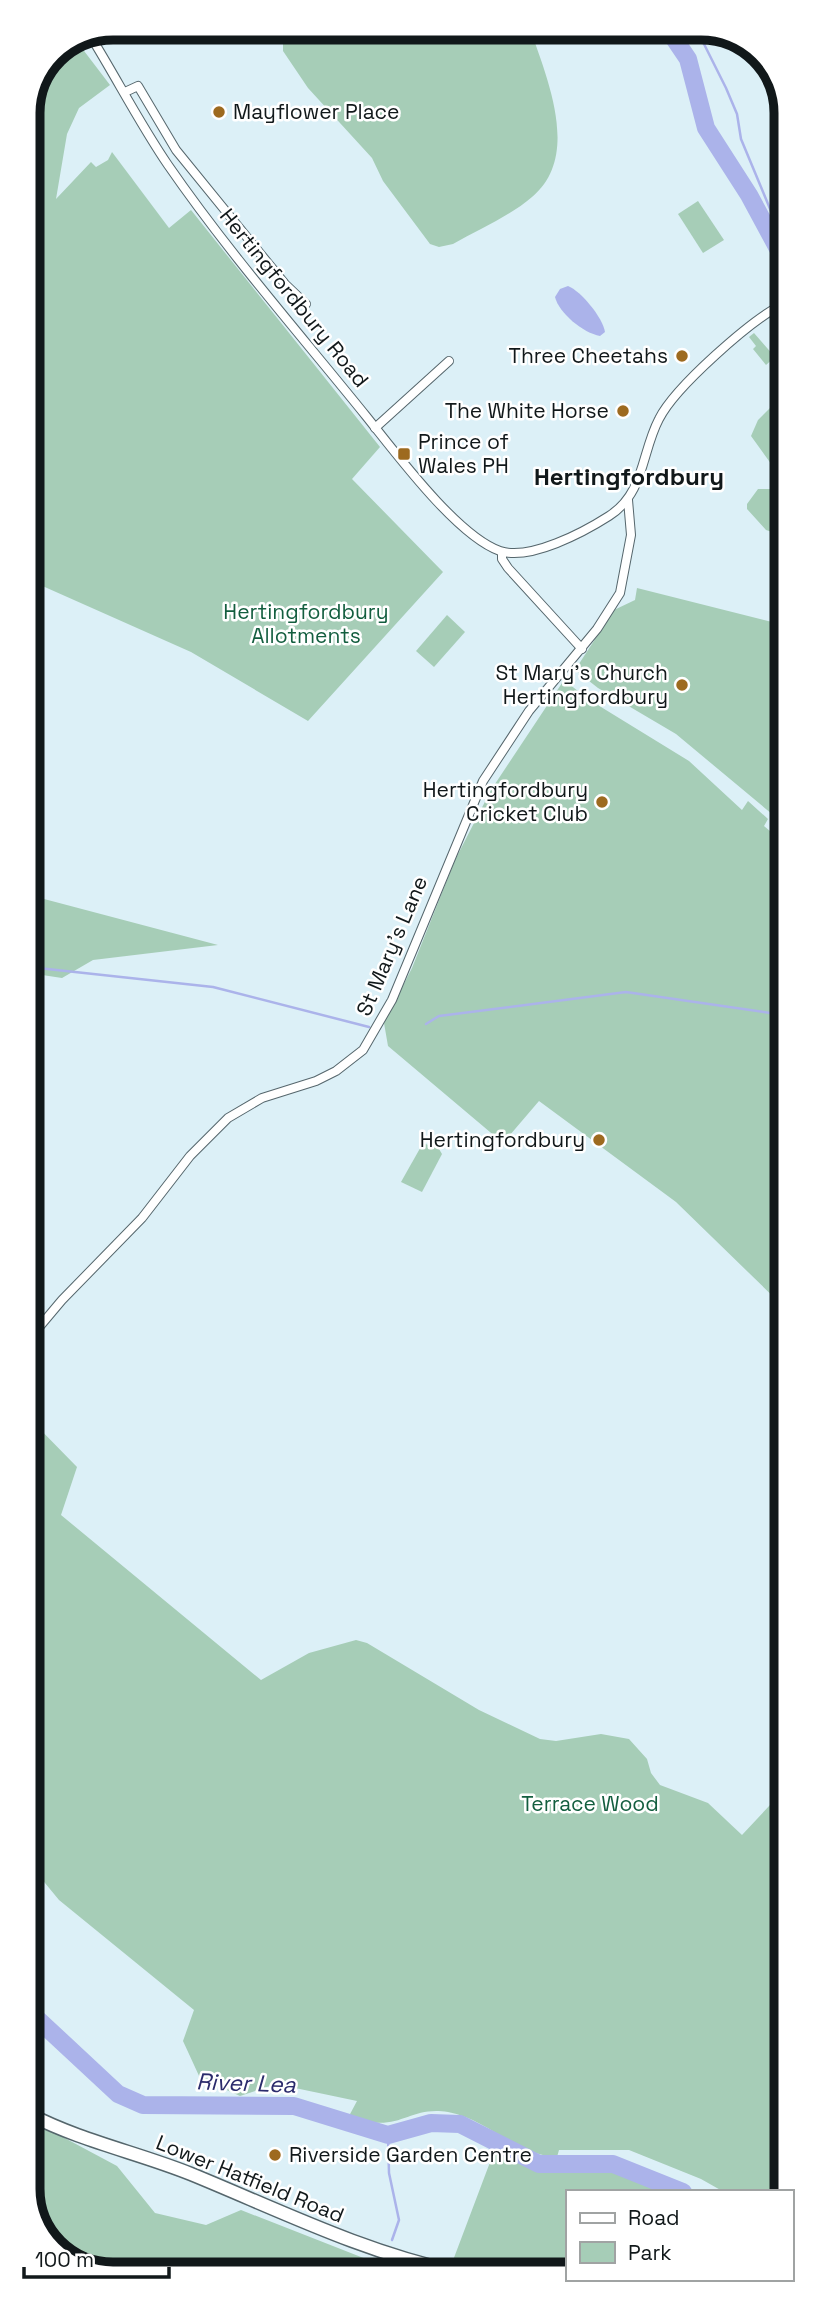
<svg xmlns="http://www.w3.org/2000/svg" width="814" height="2302" viewBox="0 0 814 2302" font-family="'Space Grotesk',sans-serif">
  <style>
    .green { fill: #a6cdb7 }
    .water { fill: #abb3ea }
    .lines { fill: none; stroke-linecap: round; stroke-linejoin: round }
    .stream { stroke: #abb3ea; stroke-width: 2.5 }
    .river { stroke: #abb3ea; stroke-width: 18 }
    .minor-casing { stroke: #55666c; stroke-width: 10 }
    .secondary-casing { stroke: #55666c; stroke-width: 15 }
    .minor { stroke: #fff; stroke-width: 8 }
    .secondary { stroke: #fff; stroke-width: 12 }
    .poi-dot { fill: #9d6a1f; stroke: #fff; stroke-width: 2.5 }
    .labels { text-anchor: middle; stroke-width: 5; stroke-linejoin: round; paint-order: stroke }
    .poi-label { font-size: 21px; fill: #11181a; stroke: #fff; text-anchor: end }
    .street-label { font-size: 21px; fill: #11181a; stroke: #fff }
    .park-label { font-size: 21px; fill: #135e3f; stroke: #fff }
    .water-label { font-size: 23px; font-style: italic; fill: #2b2b6c; stroke: #fff }
    .quarter-label { font-size: 24px; font-weight: bold; fill: #11181a; stroke: #fff }
    .rim { fill: none; stroke: #11181a; stroke-width: 9 }
  </style>
  <rect width="100%" height="100%" fill="#dcf0f7"/>
  <g class="green">
    <path d="M 283,28 L 530,28 C 546,77 582,155 532,197 C 510,216 479,229 453,244 L 439,247 L 430,244 L 383,181 L 372,158 L 308,88 L 283,51 Z"/>
    <path d="M 78,43 L 110,85 L 79,108 L 67,134 L 56,199 L 91,162 L 96,167 L 108,160 L 112,152 L 169,228 L 191,210 L 380,447 L 352,479 L 443,572 L 308,721 L 191,652 L 29,580 L 28,108 L 53,53 Z"/>
    <path d="M 698,201 L 724,240 L 703,253 L 678,214 Z"/>
    <path d="M 754,333 L 775,357 L 766,365 L 753,349 L 756,346 L 749,337 Z"/>
    <path d="M 770,408 L 781,410 L 783,415 L 784,536 L 766,530 L 747,509 L 747,504 L 758,489 L 776,489 L 779,485 L 774,468 L 751,436 L 758,420 Z"/>
    <path d="M 637,588 L 784,625 L 784,824 L 676,734 L 598,688 L 575,670 L 614,610 L 635,600 Z"/>
    <path d="M 447,615 L 465,632 L 434,667 L 416,651 Z"/>
    <path d="M 564,680 L 588,699 L 689,761 L 742,810 L 748,801 L 768,819 L 764,826 L 784,843 L 785,1308 L 676,1202 L 539,1101 L 503,1143 L 388,1046 L 384,1023 L 412,968 L 455,860 L 491,790 Z"/>
    <path d="M 29,895 L 218,945 L 93,960 L 62,978 L 29,973 Z"/>
    <path d="M 423,1143 L 439,1149 L 442,1154 L 422,1192 L 401,1182 Z"/>
    <path d="M 30,1419 L 77,1467 L 61,1515 L 261,1680 L 309,1653 L 356,1640 L 367,1643 L 479,1710 L 540,1739 L 556,1741 L 601,1734 L 629,1739 L 647,1759 L 651,1773 L 660,1785 L 708,1803 L 742,1835 L 785,1789 L 785,2192 L 724,2192 L 701,2179 L 629,2150 L 559,2150 L 557,2157 C 515,2155 488,2119 448,2112 C 407,2105 399,2136 349,2116 L 357,2101 L 276,2084 L 240,2096 L 200,2078 L 183,2041 L 194,2010 L 59,1900 L 31,1866 Z"/>
    <path d="M 31,2120 L 117,2166 L 155,2213 L 206,2225 L 241,2210 L 389,2268 L 416,2272 L 108,2274 L 61,2256 L 31,2211 Z"/>
    <path d="M 495,2149 L 542,2171 L 599,2170 L 629,2175 L 664,2192 L 567,2192 L 567,2272 L 490,2272 L 452,2263 Z"/>
  </g>
  <path class="water" d="M 568,286 C 581,291 603,318 605,332 L 600,336 C 583,333 559,313 555,297 L 560,289 Z"/>
  <g class="lines">
    <g class="stream">
      <path d="M 696,28 L 726,88 L 737,114 L 741,139 L 783,240"/>
      <path d="M 29,967 L 213,987 L 369,1027"/>
      <path d="M 426,1024 L 439,1016 L 626,992 L 784,1015"/>
      <path d="M 388,2135 L 389,2173 L 399,2220 L 392,2240"/>
      <path d="M 381,2273 L 382,2268"/>
    </g>
    <g class="river">
      <path d="M 667,28 L 688,59 L 706,128 L 749,195 L 783,258"/>
      <path d="M 31,2013 L 118,2094 L 143,2105 L 294,2106 L 388,2135 L 431,2123 L 460,2124 L 539,2164 L 613,2164 L 683,2192"/>
    </g>
    <defs>
      <g id="minor">
        <path d="M 91,37 C 117,79 140,124 168,165 C 228,252 299,333 366,416 C 395,452 457,536 500,551 C 530,561 584,532 609,516 C 645,493 641,453 659,419 C 675,387 751,320 783,304"/>
        <path d="M 125,92 L 138,86 L 176,150 L 285,284 L 306,304"/>
        <path d="M 375,428 L 449,361"/>
        <path d="M 502,552 L 502,559 L 508,568 L 582,649"/>
        <path d="M 30,1338 L 62,1300 L 142,1218 L 190,1156 L 228,1118 L 262,1098 L 316,1081 L 336,1071 L 363,1050 L 392,1000 L 483,781 L 529,711 L 597,629 L 620,593 L 631,535 L 628,500"/>
      </g>
      <path id="secondary" d="M 31,2115 C 81,2141 139,2153 191,2174 C 279,2210 363,2252 456,2272"/>
    </defs>
    <use href="#minor" class="minor-casing"/>
    <use href="#secondary" class="secondary-casing"/>
    <use href="#minor" class="minor"/>
    <use href="#secondary" class="secondary"/>
  </g>
  <g class="poi-dot">
    <circle cx="219" cy="112" r="7"/>
    <circle cx="682" cy="356" r="7"/>
    <circle cx="623" cy="411" r="7"/>
    <rect x="397" y="447" width="14" height="14" rx="3.5"/>
    <circle cx="682" cy="685" r="7"/>
    <circle cx="602" cy="802" r="7"/>
    <circle cx="599" cy="1140" r="7"/>
    <circle cx="275" cy="2155" r="7"/>
  </g>
  <g class="labels">
    <g class="poi-label">
      <text x="233" y="119" text-anchor="start">Mayflower Place</text>
      <text x="668" y="363">Three Cheetahs</text>
      <text x="609" y="418">The White Horse</text>
      <text x="418" y="449" text-anchor="start">Prince of<tspan x="418" dy="24">Wales PH</tspan></text>
      <text x="668" y="680">St Mary's Church<tspan x="668" dy="24">Hertingfordbury</tspan></text>
      <text x="588" y="797">Hertingfordbury<tspan x="588" dy="24">Cricket Club</tspan></text>
      <text x="585" y="1147">Hertingfordbury</text>
      <text x="289" y="2162" text-anchor="start">Riverside Garden Centre</text>
    </g>
    <g class="street-label">
      <text transform="translate(294 298) rotate(51)" y="7">Hertingfordbury Road</text>
      <text transform="translate(392 946) rotate(-67)" y="7">St Mary's Lane</text>
      <text transform="translate(250 2179) rotate(22)" y="7">Lower Hatfield Road</text>
    </g>
    <g class="park-label">
      <text x="306" y="619">Hertingfordbury<tspan x="306" dy="24">Allotments</tspan></text>
      <text x="590" y="1811">Terrace Wood</text>
    </g>
    <g class="water-label">
      <text transform="translate(246 2083) rotate(2)" y="8">River Lea</text>
    </g>
    <g class="quarter-label">
      <text x="629" y="485">Hertingfordbury</text>
    </g>
  </g>
  <path d="M0 0H814V2302H0ZM113 40H701A73 73 0 0 1 774 113V2189A73 73 0 0 1 701 2262H113A73 73 0 0 1 40 2189V113A73 73 0 0 1 113 40Z" fill="#fff" fill-rule="evenodd"/>
  <path class="rim" d="M113 40H701A73 73 0 0 1 774 113V2189A73 73 0 0 1 701 2262H113A73 73 0 0 1 40 2189V113A73 73 0 0 1 113 40Z"/>
  <rect x="566" y="2190" width="228" height="91" fill="#ffffff" stroke="#a0a3a3" stroke-width="2"/>
  <rect x="580" y="2213" width="35" height="10" fill="#ffffff" stroke="#a0a3a3" stroke-width="2"/>
  <text x="628" y="2225" font-size="21" fill="#11181a">Road</text>
  <rect x="580" y="2242" width="35" height="21" fill="#a6cdb7" stroke="#a0a3a3" stroke-width="2"/>
  <text x="628" y="2260" font-size="21" fill="#11181a">Park</text>
  <path d="M24 2267v10h145v-10" fill="none" stroke="#11181a" stroke-width="3.5"/>
  <text x="35" y="2267" font-size="21" fill="#11181a" stroke="#ffffff" stroke-width="5" paint-order="stroke">100 m</text>
</svg>
